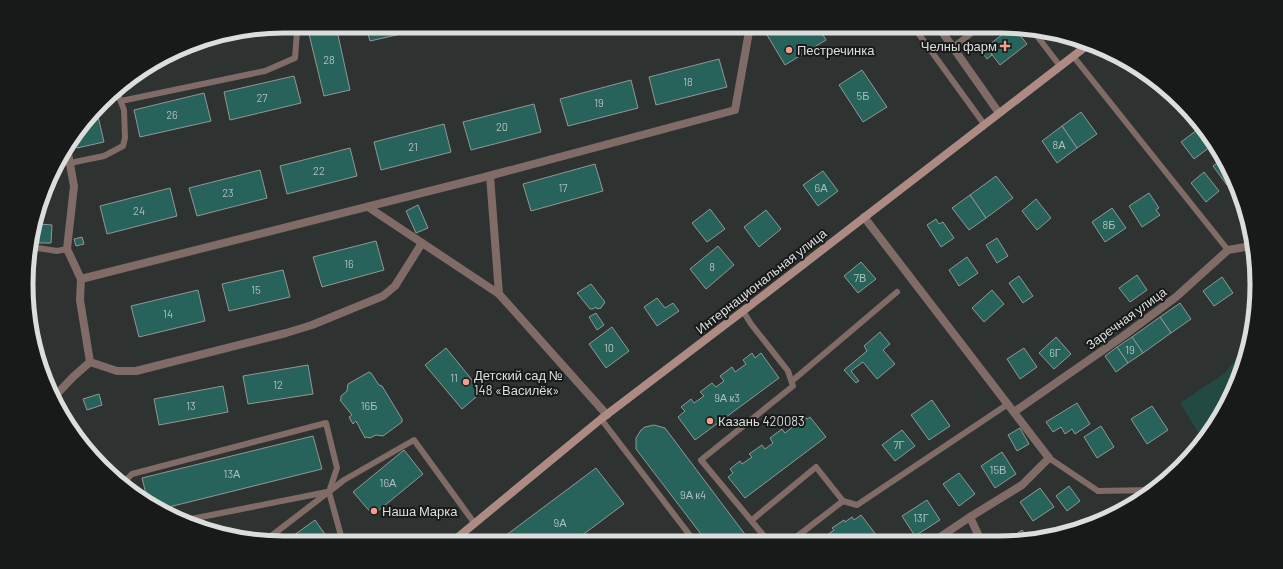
<svg xmlns="http://www.w3.org/2000/svg" width="1283" height="569" viewBox="0 0 1283 569" font-family="Barlow,sans-serif">
  <style>
    .green { fill: #234943 }
    .building { fill: #27635a; stroke: #929796 }
    .lines { fill: none; stroke-linecap: round; stroke-linejoin: round }
    .lane { stroke: #806b66; stroke-width: 6 }
    .street { stroke: #806b66; stroke-width: 8 }
    .secondary { stroke: #ad8b82; stroke-width: 8 }
    .poi-dot { fill: #f49e89; stroke: #181a19; stroke-width: 1.5 }
    .labels { text-anchor: middle; stroke-width: 4; stroke-linejoin: round; paint-order: stroke }
    .number-label { font-size: 11px; fill: #aebfbc }
    .poi-label { font-size: 13px; fill: #dbdedd; stroke: #181a19; text-anchor: start }
    .street-label { font-size: 13px; fill: #dbdedd; stroke: #181a19 }
    .rim { fill: none; stroke: #dbdedd; stroke-width: 5 }
  </style>
  <rect width="100%" height="100%" fill="#2e3231"/>
  <path class="green" d="M 1246,346 L 1243,368 L 1213,428 L 1203,440 L 1180,403 L 1225,373 Z"/>
  <g class="building">
    <path d="M 325,26 L 336,26 L 350,90 L 324,96 L 308,30 Z"/>
    <path d="M 366,26 L 436,26 L 370,41 Z"/>
    <path d="M 770,26 L 818,26 L 826,40 L 785,65 L 764,30 Z"/>
    <path d="M 1011,28 L 1015,29 L 1027,44 L 1000,65 L 986,47 Z"/>
    <path d="M 986,47 L 992,55 L 987,59 L 981,51 Z"/>
    <path d="M 719,59 L 727,87 L 656,105 L 649,77 Z"/>
    <path d="M 862,70 L 887,107 L 863,122 L 839,85 Z"/>
    <path d="M 294,76 L 301,103 L 230,120 L 224,92 Z"/>
    <path d="M 631,80 L 638,108 L 568,126 L 560,99 Z"/>
    <path d="M 204,93 L 211,121 L 140,137 L 134,110 Z"/>
    <path d="M 534,104 L 541,132 L 471,150 L 463,122 Z"/>
    <path d="M 97,112 L 104,142 L 77,148 L 75,138 Z"/>
    <path d="M 1081,112 L 1097,134 L 1077,148 L 1062,126 Z"/>
    <path d="M 444,124 L 451,152 L 381,170 L 374,142 Z"/>
    <path d="M 1062,126 L 1077,148 L 1057,163 L 1042,141 Z"/>
    <path d="M 1197,130 L 1210,147 L 1194,159 L 1181,142 Z"/>
    <path d="M 350,148 L 357,176 L 287,194 L 280,166 Z"/>
    <path d="M 1222,159 L 1230,170 L 1233,180 L 1227,185 L 1213,166 Z"/>
    <path d="M 595,164 L 603,191 L 531,211 L 523,184 Z"/>
    <path d="M 260,170 L 267,198 L 197,216 L 189,188 Z"/>
    <path d="M 823,171 L 838,191 L 818,206 L 803,185 Z"/>
    <path d="M 1204,172 L 1219,191 L 1206,202 L 1191,183 Z"/>
    <path d="M 996,176 L 1013,198 L 986,218 L 970,195 Z"/>
    <path d="M 170,188 L 177,216 L 107,234 L 100,206 Z"/>
    <path d="M 1149,193 L 1159,208 L 1156,210 L 1160,215 L 1142,227 L 1129,206 Z"/>
    <path d="M 970,195 L 986,218 L 969,230 L 952,208 Z"/>
    <path d="M 1036,199 L 1051,218 L 1037,230 L 1022,211 Z"/>
    <path d="M 418,205 L 428,228 L 416,233 L 406,211 Z"/>
    <path d="M 1112,208 L 1126,228 L 1105,242 L 1092,222 Z"/>
    <path d="M 710,209 L 725,229 L 707,242 L 692,223 Z"/>
    <path d="M 766,210 L 781,229 L 759,247 L 744,227 Z"/>
    <path d="M 936,219 L 939,224 L 943,222 L 954,238 L 941,247 L 927,225 Z"/>
    <path d="M 40,224 L 52,225 L 51,243 L 39,243 Z"/>
    <path d="M 82,237 L 84,244 L 76,246 L 74,239 Z"/>
    <path d="M 997,238 L 1008,256 L 997,263 L 986,245 Z"/>
    <path d="M 376,241 L 384,270 L 322,287 L 313,257 Z"/>
    <path d="M 718,246 L 734,265 L 706,289 L 690,269 Z"/>
    <path d="M 967,257 L 978,273 L 959,286 L 949,270 Z"/>
    <path d="M 861,262 L 876,279 L 858,293 L 844,276 Z"/>
    <path d="M 283,270 L 290,297 L 229,311 L 222,284 Z"/>
    <path d="M 1137,275 L 1147,290 L 1130,302 L 1119,288 Z"/>
    <path d="M 1019,276 L 1033,296 L 1023,303 L 1009,283 Z"/>
    <path d="M 1222,277 L 1233,293 L 1214,306 L 1203,291 Z"/>
    <path d="M 591,284 L 605,302 L 601,308 L 597,309 L 596,307 L 593,309 L 590,309 L 577,293 Z"/>
    <path d="M 198,290 L 205,321 L 139,337 L 131,306 Z"/>
    <path d="M 992,290 L 1004,304 L 984,322 L 972,308 Z"/>
    <path d="M 657,298 L 665,308 L 673,303 L 679,311 L 657,326 L 644,307 Z"/>
    <path d="M 1180,303 L 1191,319 L 1171,333 L 1160,317 Z"/>
    <path d="M 596,313 L 604,325 L 597,330 L 589,317 Z"/>
    <path d="M 1160,317 L 1171,333 L 1143,353 L 1132,337 Z"/>
    <path d="M 612,327 L 629,351 L 606,368 L 589,344 Z"/>
    <path d="M 880,332 L 890,344 L 883,350 L 895,364 L 877,379 L 863,362 L 851,371 L 859,381 L 856,383 L 844,370 L 867,351 L 864,346 Z"/>
    <path d="M 1056,337 L 1071,354 L 1054,369 L 1039,353 Z"/>
    <path d="M 1132,337 L 1143,353 L 1128,363 L 1117,347 Z"/>
    <path d="M 1117,347 L 1128,363 L 1116,372 L 1105,356 Z"/>
    <path d="M 446,348 L 482,392 L 462,409 L 425,365 Z"/>
    <path d="M 1024,348 L 1037,367 L 1020,379 L 1007,359 Z"/>
    <path d="M 752,353 L 755,358 L 761,353 L 779,378 L 695,440 L 678,417 L 685,411 L 681,407 L 691,399 L 694,403 L 704,396 L 700,392 L 712,383 L 716,387 L 724,381 L 720,376 L 732,367 L 735,372 L 746,364 L 743,360 Z"/>
    <path d="M 308,365 L 313,394 L 248,404 L 243,376 Z"/>
    <path d="M 369,372 L 371,373 L 379,385 L 382,386 L 402,419 L 402,422 L 383,436 L 376,435 L 370,438 L 367,437 L 365,438 L 356,421 L 353,424 L 349,417 L 352,415 L 340,400 L 341,399 L 341,396 L 347,391 L 348,384 Z"/>
    <path d="M 223,386 L 228,412 L 159,425 L 154,399 Z"/>
    <path d="M 99,394 L 102,405 L 87,410 L 83,399 Z"/>
    <path d="M 932,400 L 950,426 L 929,440 L 911,415 Z"/>
    <path d="M 1077,403 L 1090,424 L 1075,434 L 1072,429 L 1065,434 L 1061,427 L 1053,432 L 1046,422 Z"/>
    <path d="M 1152,406 L 1168,430 L 1147,444 L 1131,419 Z"/>
    <path d="M 803,414 L 807,419 L 810,417 L 826,437 L 745,498 L 728,477 L 733,473 L 730,469 L 740,461 L 742,464 L 752,457 L 749,454 L 762,445 L 765,449 L 773,443 L 770,438 L 782,429 L 785,433 L 795,425 L 792,422 Z"/>
    <path d="M 654,425 L 665,428 L 750,541 L 707,542 L 636,449 L 636,438 L 641,430 L 645,427 Z"/>
    <path d="M 1101,426 L 1114,447 L 1097,458 L 1084,437 Z"/>
    <path d="M 1020,428 L 1029,444 L 1017,451 L 1008,435 Z"/>
    <path d="M 902,430 L 915,446 L 895,461 L 882,445 Z"/>
    <path d="M 313,436 L 322,469 L 165,508 L 147,498 L 142,478 Z"/>
    <path d="M 404,450 L 423,474 L 373,515 L 353,492 Z"/>
    <path d="M 1002,452 L 1016,474 L 995,488 L 981,466 Z"/>
    <path d="M 596,468 L 624,504 L 573,542 L 497,542 Z"/>
    <path d="M 959,473 L 975,494 L 959,506 L 943,484 Z"/>
    <path d="M 1069,486 L 1080,501 L 1067,511 L 1056,496 Z"/>
    <path d="M 1040,488 L 1054,507 L 1033,521 L 1020,502 Z"/>
    <path d="M 927,500 L 940,520 L 915,536 L 902,516 Z"/>
    <path d="M 861,515 L 877,536 L 871,540 L 872,541 L 819,541 L 834,530 L 832,528 L 844,520 L 845,522 L 852,517 L 854,520 Z"/>
    <path d="M 315,520 L 331,543 L 283,543 Z"/>
    <path d="M 1022,530 L 1030,541 L 1010,541 L 1009,539 Z"/>
  </g>
  <g class="lines">
    <g class="lane">
      <path d="M 913,26 L 984,124"/>
      <path d="M 1034,32 L 1060,66"/>
      <path d="M 953,47 L 981,26"/>
      <path d="M 1073,56 L 1228,250"/>
      <path d="M 121,101 L 265,71 L 295,58 L 297,31 L 294,26"/>
      <path d="M 70,163 L 104,156 L 123,146 L 125,138 L 124,110 L 116,89"/>
      <path d="M 31,247 L 57,251 L 67,249"/>
      <path d="M 743,311 L 751,324 L 788,371 L 793,386 L 701,460 L 769,542"/>
      <path d="M 792,381 L 897,292"/>
      <path d="M 601,419 L 695,542"/>
      <path d="M 1049,458 L 1098,491 L 1152,490"/>
      <path d="M 126,486 L 125,481 L 132,474 L 326,423 L 337,468 L 329,492 L 343,543"/>
      <path d="M 843,501 L 857,505 L 1008,404"/>
      <path d="M 186,520 L 327,492"/>
      <path d="M 752,520 L 816,467 L 843,501 L 791,541"/>
      <path d="M 266,540 L 344,480 L 414,440 L 475,524"/>
    </g>
    <g class="street">
      <path d="M 938,26 L 999,113"/>
      <path d="M 67,148 L 74,186 L 67,249 L 81,279 L 80,300 L 90,362"/>
      <path d="M 490,176 L 499,294 L 607,415"/>
      <path d="M 368,207 L 499,294"/>
      <path d="M 864,217 L 1049,458 L 1022,485 L 970,517 L 934,541"/>
      <path d="M 81,279 L 481,178 L 735,110 L 750,26"/>
      <path d="M 90,362 L 117,371 L 136,371 L 286,333 L 312,325 L 383,296 L 395,286 L 422,243"/>
      <path d="M 54,397 L 73,377 L 90,362"/>
      <path d="M 1014,412 L 1122,337 L 1176,297 L 1228,250 L 1251,246"/>
      <path d="M 970,517 L 981,541"/>
    </g>
    <path class="secondary" d="M 452,542 L 601,419 L 743,311 L 1089,44"/>
  </g>
  <g class="poi-dot">
    <path d="M1003 40h4v4h4v4h-4v4h-4v-4h-4v-4h4z"/>
    <circle cx="789" cy="50" r="4"/>
    <circle cx="466" cy="382" r="4"/>
    <circle cx="710" cy="421" r="4"/>
    <circle cx="374" cy="511" r="4"/>
  </g>
  <g class="labels">
    <g class="number-label">
      <text x="329" y="64">28</text>
      <text x="688" y="86">18</text>
      <text x="863" y="100">5Б</text>
      <text x="262" y="102">27</text>
      <text x="599" y="107">19</text>
      <text x="172" y="119">26</text>
      <text x="502" y="131">20</text>
      <text x="1059" y="149">8А</text>
      <text x="413" y="151">21</text>
      <text x="319" y="175">22</text>
      <text x="563" y="192">17</text>
      <text x="821" y="192">6А</text>
      <text x="228" y="197">23</text>
      <text x="139" y="215">24</text>
      <text x="1109" y="229">8Б</text>
      <text x="349" y="268">16</text>
      <text x="712" y="271">8</text>
      <text x="860" y="282">7В</text>
      <text x="256" y="294">15</text>
      <text x="168" y="318">14</text>
      <text x="609" y="352">10</text>
      <text x="1130" y="354">19</text>
      <text x="1055" y="357">6Г</text>
      <text x="454" y="382">11</text>
      <text x="278" y="389">12</text>
      <text x="727" y="402">9А к3</text>
      <text x="191" y="410">13</text>
      <text x="369" y="410">16Б</text>
      <text x="899" y="449">7Г</text>
      <text x="998" y="474">15В</text>
      <text x="232" y="478">13А</text>
      <text x="388" y="487">16А</text>
      <text x="693" y="499">9А к4</text>
      <text x="921" y="522">13Г</text>
      <text x="560" y="527">9А</text>
    </g>
    <g class="poi-label">
      <text x="997" y="51" text-anchor="end">Челны фарм</text>
      <text x="797" y="55">Пестречинка</text>
      <text x="474" y="380">Детский сад №<tspan x="474" dy="15">148 «Василёк»</tspan></text>
      <text x="718" y="426">Казань 420083</text>
      <text x="382" y="516">Наша Марка</text>
    </g>
    <g class="street-label">
      <text transform="translate(761 281) rotate(-38)" y="5">Интернациональная улица</text>
      <text transform="translate(1126 318) rotate(-36)" y="5">Заречная улица</text>
    </g>
  </g>
  <path d="M0 0H1283V569H0ZM284 33H999A251 251 0 0 1 1250 284V285A251 251 0 0 1 999 536H284A251 251 0 0 1 33 285V284A251 251 0 0 1 284 33Z" fill="#181a19" fill-rule="evenodd"/>
  <path class="rim" d="M284 33H999A251 251 0 0 1 1250 284V285A251 251 0 0 1 999 536H284A251 251 0 0 1 33 285V284A251 251 0 0 1 284 33Z"/>
</svg>
